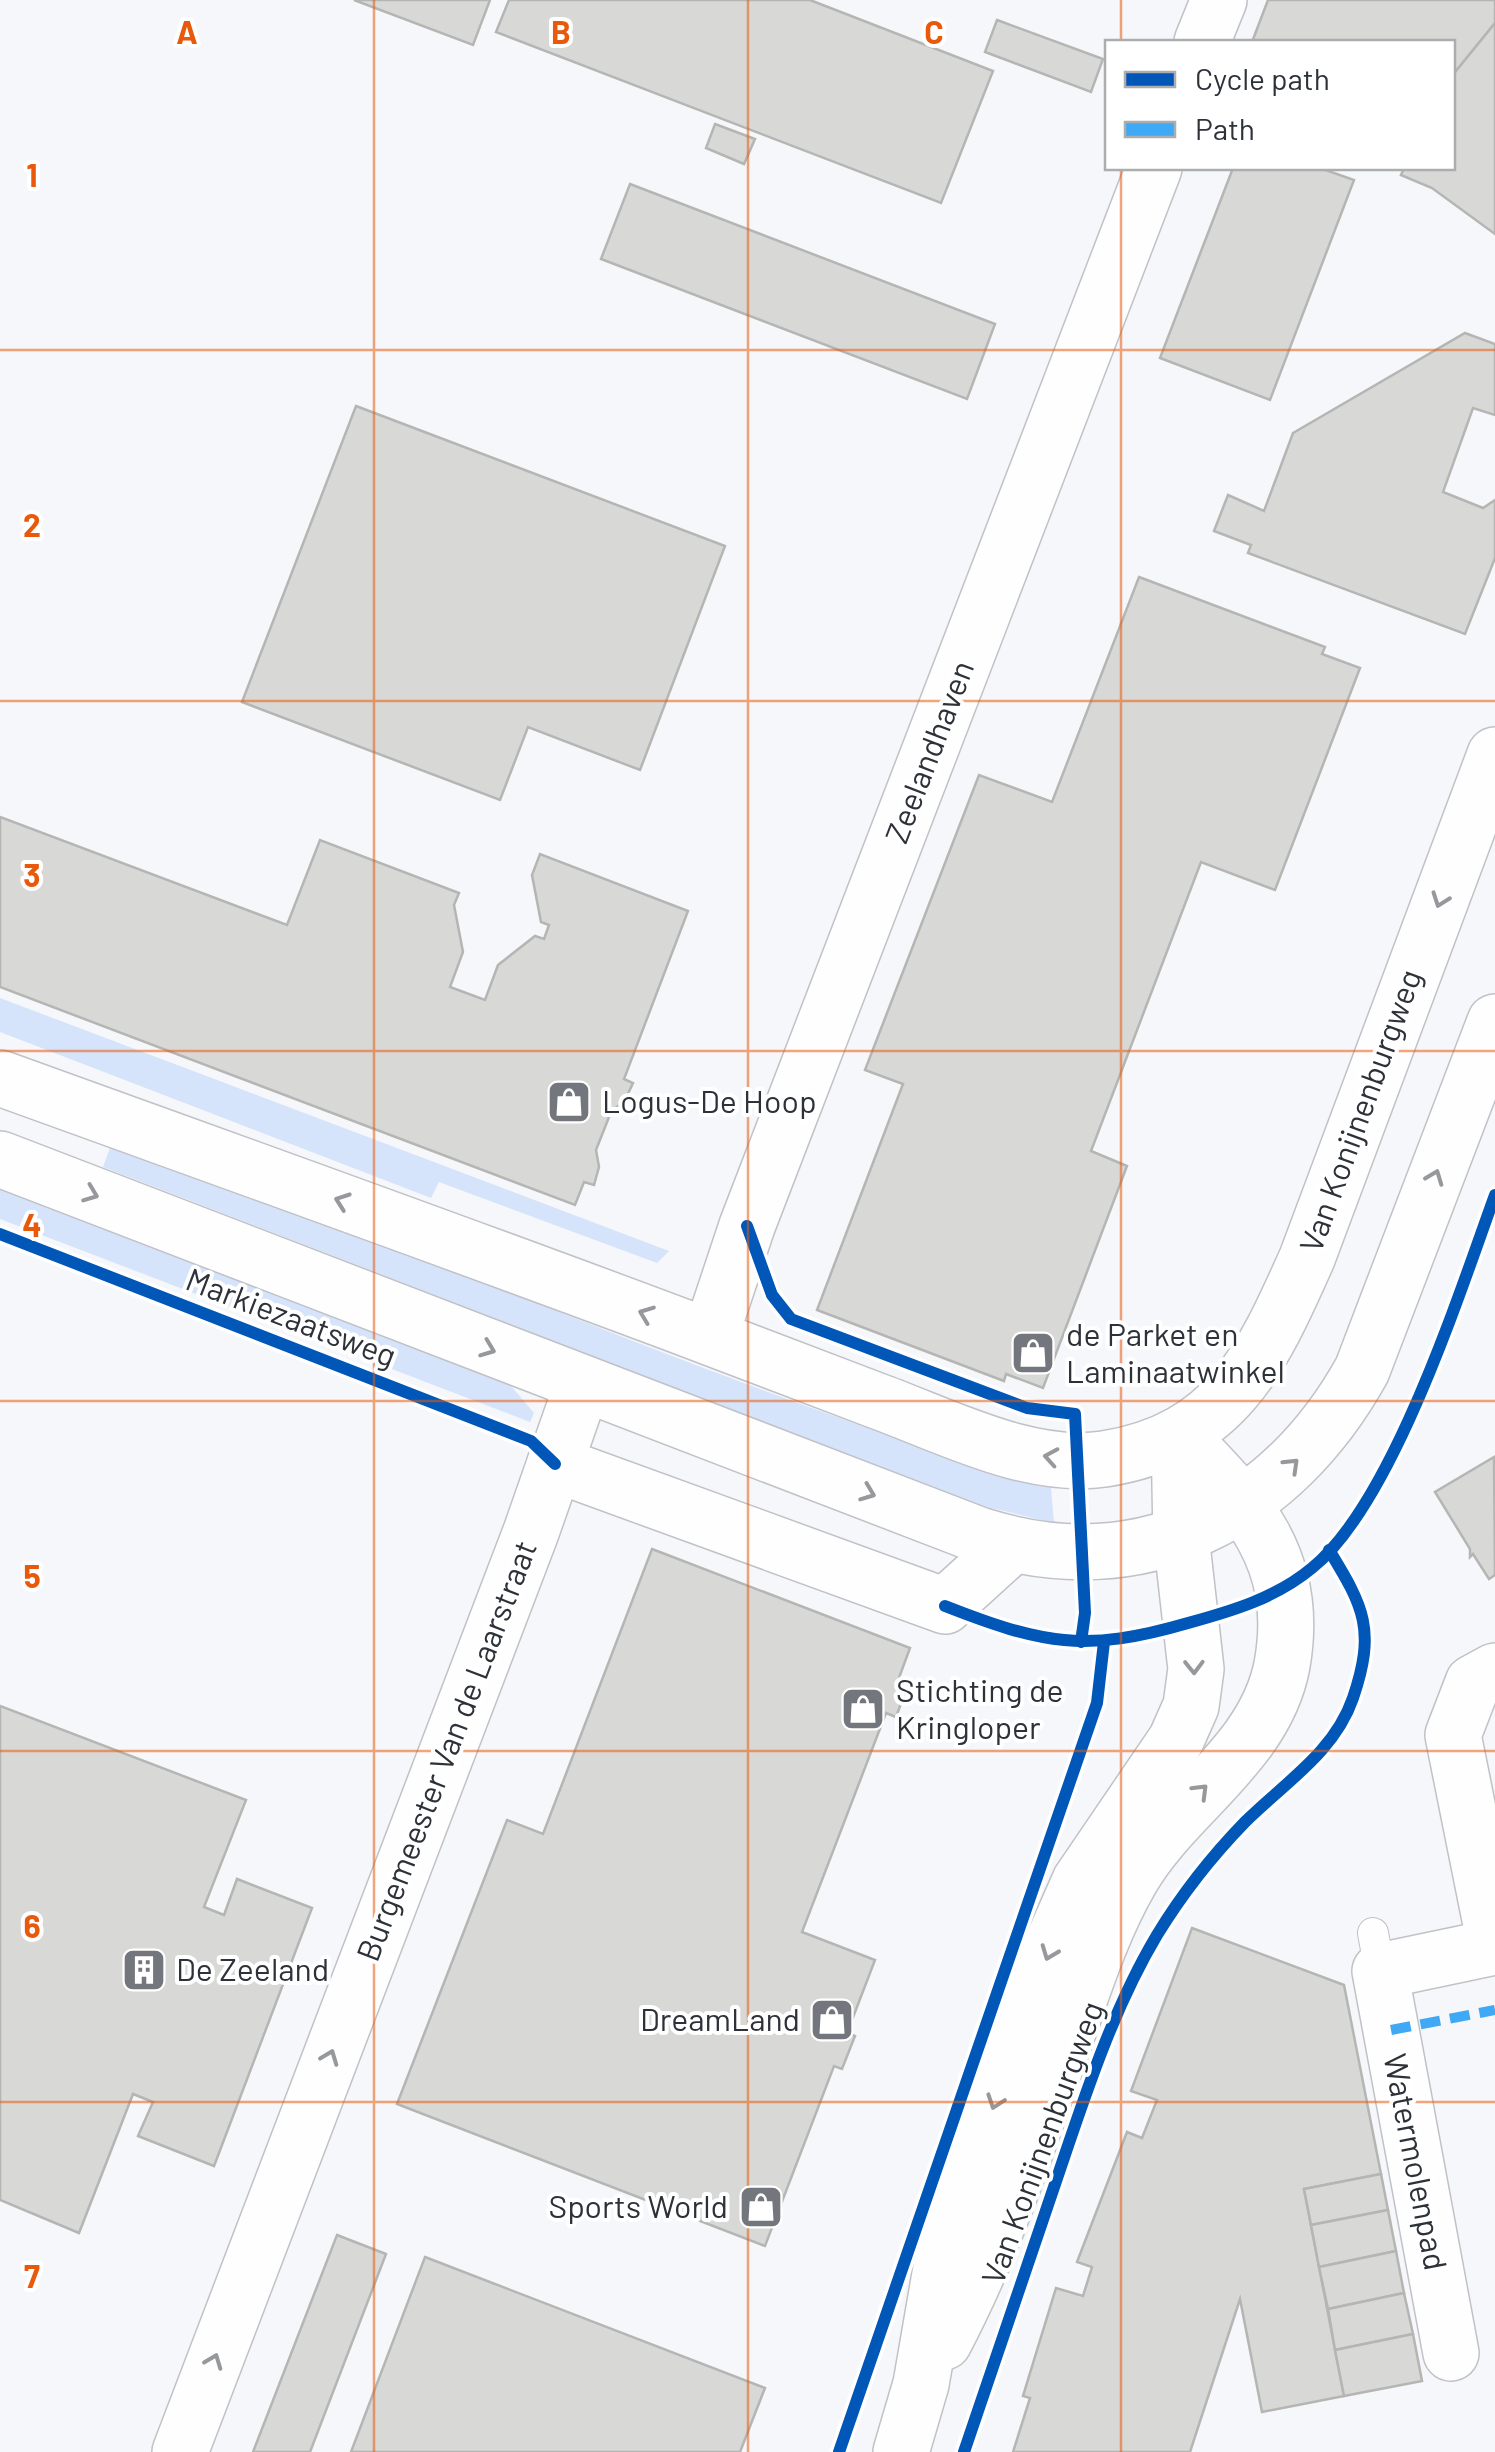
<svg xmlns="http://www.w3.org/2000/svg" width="1495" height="2452" viewBox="0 0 1495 2452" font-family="Barlow,sans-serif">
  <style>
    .green { fill: #d6e4fb }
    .building { fill: #d8d9d6; stroke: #b5b5b3; stroke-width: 2.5 }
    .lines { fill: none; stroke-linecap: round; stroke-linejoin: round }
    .lane-casing { stroke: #c0c2c7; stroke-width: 32 }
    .street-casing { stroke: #c0c2c7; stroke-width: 58 }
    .secondary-casing { stroke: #c0c2c7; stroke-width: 58 }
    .primary-casing { stroke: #c0c2c7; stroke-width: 58 }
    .lane { stroke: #fefefe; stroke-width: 30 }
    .street { stroke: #fefefe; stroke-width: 55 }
    .secondary { stroke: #fefefe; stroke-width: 55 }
    .primary { stroke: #fefefe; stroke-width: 55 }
    .quiet { stroke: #3fa9f5; stroke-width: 10; stroke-dasharray: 20 10; stroke-linecap: butt }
    .cycleway-casing { stroke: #fff; stroke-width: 19 }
    .cycleway { stroke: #0057b8; stroke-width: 12 }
    .oneway { stroke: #96989b }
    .grid { fill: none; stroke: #e8590c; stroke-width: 2.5; stroke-opacity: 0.55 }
    .labels { text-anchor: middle; stroke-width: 8; stroke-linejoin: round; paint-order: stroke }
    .street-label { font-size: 32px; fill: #2d3138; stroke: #fff }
    .poi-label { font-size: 32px; fill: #2d3138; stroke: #fff; text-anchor: start }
    .grid-label { font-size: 32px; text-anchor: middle; font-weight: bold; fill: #e8590c; stroke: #fff; stroke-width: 8; stroke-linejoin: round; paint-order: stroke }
  </style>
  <rect width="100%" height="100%" fill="#f5f7fa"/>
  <g class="green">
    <path d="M 0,998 L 669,1251 L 657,1263 L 439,1182 L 431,1198 L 0,1032 Z"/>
    <path d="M 112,1142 L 174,1159 C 464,1272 753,1397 1051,1488 L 1054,1523 L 979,1505 L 103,1167 Z"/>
    <path d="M 0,1189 L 506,1380 L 534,1413 L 530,1422 L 0,1219 Z"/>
  </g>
  <g class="building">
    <path d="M 354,0 L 490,0 L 473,45 Z"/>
    <path d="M 509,0 L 810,0 L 993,71 L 941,203 L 496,32 Z"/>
    <path d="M 1268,0 L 1495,0 L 1495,23 L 1452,76 L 1452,42 L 1252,42 Z"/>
    <path d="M 997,20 L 1103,59 L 1091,92 L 985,52 Z"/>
    <path d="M 1495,23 L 1495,234 L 1432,188 L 1401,175 L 1404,168 L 1452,168 L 1452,76 Z"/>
    <path d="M 715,124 L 755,139 L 744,164 L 706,148 Z"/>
    <path d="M 1233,168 L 1320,168 L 1354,180 L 1270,400 L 1160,358 Z"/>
    <path d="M 630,184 L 995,324 L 967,399 L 601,259 Z"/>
    <path d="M 1465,333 L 1495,344 L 1495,415 L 1473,408 L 1443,492 L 1483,508 L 1495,500 L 1495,558 L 1465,634 L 1248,553 L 1251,545 L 1214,531 L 1228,495 L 1264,511 L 1293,433 Z"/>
    <path d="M 356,406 L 725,546 L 640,770 L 528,727 L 500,800 L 242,702 Z"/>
    <path d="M 1139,577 L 1325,647 L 1322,654 L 1360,668 L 1275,890 L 1201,862 L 1091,1151 L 1127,1166 L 1043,1388 L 1006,1374 L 1004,1381 L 817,1310 L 903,1084 L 865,1070 L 979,775 L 1052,802 Z"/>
    <path d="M 0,817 L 287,925 L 320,840 L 459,893 L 454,905 L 463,952 L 450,987 L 485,1000 L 498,965 L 535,936 L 544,939 L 549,925 L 541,922 L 532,875 L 540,854 L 688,911 L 624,1079 L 633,1083 L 625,1100 L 611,1112 L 596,1150 L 599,1167 L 594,1185 L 584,1182 L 575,1205 L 0,987 Z"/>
    <path d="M 1494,1457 L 1495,1575 L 1489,1579 L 1473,1554 L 1470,1557 L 1470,1549 L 1435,1492 Z"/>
    <path d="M 652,1549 L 910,1648 L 896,1686 L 906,1690 L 896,1717 L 886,1713 L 802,1932 L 875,1960 L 847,2033 L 855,2036 L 842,2069 L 834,2066 L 765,2246 L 397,2104 L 507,1820 L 543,1834 Z"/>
    <path d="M 0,1706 L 246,1800 L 204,1907 L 224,1915 L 237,1879 L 312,1908 L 214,2166 L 138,2136 L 153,2102 L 133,2094 L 79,2233 L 0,2200 Z"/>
    <path d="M 1192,1928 L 1344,1985 L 1381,2174 L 1304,2189 L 1344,2396 L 1262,2412 L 1240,2299 L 1190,2452 L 1013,2452 L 1030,2398 L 1023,2396 L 1056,2288 L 1083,2296 L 1092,2267 L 1077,2262 L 1127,2132 L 1142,2138 L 1157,2100 L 1131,2091 Z"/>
    <path d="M 1381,2174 L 1388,2210 L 1311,2225 L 1304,2189 Z"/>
    <path d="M 1388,2210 L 1396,2251 L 1319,2267 L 1311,2225 Z"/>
    <path d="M 337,2235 L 386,2254 L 310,2452 L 253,2452 Z"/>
    <path d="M 1396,2251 L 1404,2293 L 1328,2309 L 1319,2267 Z"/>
    <path d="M 425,2257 L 765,2388 L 740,2452 L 351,2452 Z"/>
    <path d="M 1404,2293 L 1413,2334 L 1335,2350 L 1328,2309 Z"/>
    <path d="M 1413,2334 L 1422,2381 L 1344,2396 L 1335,2350 Z"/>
  </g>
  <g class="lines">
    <defs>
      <path id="lane" d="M 1373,1933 L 1380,1971"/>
      <g id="street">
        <path d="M 1202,42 L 1219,0"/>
        <path d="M 710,1337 L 747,1226 L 1154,168"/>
        <path d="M 555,1464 L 945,1606 L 1011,1546"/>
        <path d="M 1495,1671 L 1473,1683 L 1453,1735 L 1495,1944"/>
        <path d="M 1451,2353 L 1380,1971 L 1495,1947"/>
        <path d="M 180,2452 L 531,1532 L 582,1386"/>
      </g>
      <g id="secondary">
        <path d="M 944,2342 C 995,2245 1028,2143 1065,2040 C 1084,1986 1102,1929 1131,1879 C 1174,1804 1265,1755 1282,1665 C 1301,1559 1247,1504 1179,1435"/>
        <path d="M 901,2452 L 921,2384 L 944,2251 L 1054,1940 L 1080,1881 L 1176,1740 L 1191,1706 L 1196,1669 L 1181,1536 L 1179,1435"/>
      </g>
      <g id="primary">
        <path d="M 0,1078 C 232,1162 465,1245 696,1332 C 757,1355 818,1378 880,1402 C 948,1427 1030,1470 1104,1459 C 1226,1440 1262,1359 1307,1258 L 1495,755"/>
        <path d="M 0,1159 L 979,1535 C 1142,1587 1282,1514 1362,1370 L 1495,1022"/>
      </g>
    </defs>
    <use href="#lane" class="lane-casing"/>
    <use href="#street" class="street-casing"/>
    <use href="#secondary" class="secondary-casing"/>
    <use href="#primary" class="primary-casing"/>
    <use href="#lane" class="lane"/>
    <use href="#street" class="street"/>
    <use href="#secondary" class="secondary"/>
    <use href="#primary" class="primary"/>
    <path class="quiet" d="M 1391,2030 L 1495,2010"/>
    <defs>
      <g id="cycleway">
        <path d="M 747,1226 L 772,1295 L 791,1319 L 1027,1408 L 1075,1414 L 1085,1613 L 1081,1642"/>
        <path d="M 0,1234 L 531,1441 L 555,1464"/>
        <path d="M 945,1606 C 1042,1644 1085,1653 1188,1623 C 1232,1611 1276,1598 1312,1568 C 1392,1504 1459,1294 1495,1195"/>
        <path d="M 839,2452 L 1097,1703 L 1104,1642"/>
        <path d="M 964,2452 C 994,2364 1024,2275 1054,2187 C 1083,2102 1111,2012 1157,1935 C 1182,1894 1211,1857 1245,1822 C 1284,1783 1334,1753 1353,1698 C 1376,1630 1364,1607 1329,1550"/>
      </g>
    </defs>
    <use href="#cycleway" class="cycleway-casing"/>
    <use href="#cycleway" class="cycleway"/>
  </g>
  <defs><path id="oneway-chevron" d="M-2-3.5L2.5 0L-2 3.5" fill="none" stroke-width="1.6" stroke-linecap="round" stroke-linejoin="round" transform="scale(2.5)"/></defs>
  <g class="oneway">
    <use href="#oneway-chevron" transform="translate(1440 900) rotate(110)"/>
    <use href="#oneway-chevron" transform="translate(1435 1177) rotate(-69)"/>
    <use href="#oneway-chevron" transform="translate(91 1194) rotate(21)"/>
    <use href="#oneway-chevron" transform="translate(342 1201) rotate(-160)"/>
    <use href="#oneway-chevron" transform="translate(646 1314) rotate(-159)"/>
    <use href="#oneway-chevron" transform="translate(488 1349) rotate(21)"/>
    <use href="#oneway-chevron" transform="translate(1051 1457) rotate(-170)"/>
    <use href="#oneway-chevron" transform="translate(1292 1465) rotate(-44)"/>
    <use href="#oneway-chevron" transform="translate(868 1493) rotate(21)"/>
    <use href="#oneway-chevron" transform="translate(1194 1667) rotate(89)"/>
    <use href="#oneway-chevron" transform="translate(1201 1791) rotate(-45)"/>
    <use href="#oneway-chevron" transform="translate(1049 1953) rotate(111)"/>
    <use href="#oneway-chevron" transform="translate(330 2057) rotate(-69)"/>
    <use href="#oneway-chevron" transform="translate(995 2102) rotate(109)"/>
    <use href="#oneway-chevron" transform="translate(214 2361) rotate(-69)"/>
  </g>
  <path class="grid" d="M 374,0 L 374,2452M 748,0 L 748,2452M 1121,0 L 1121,42M 1121,168 L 1121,2452M 0,350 L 1495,350M 0,701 L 1495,701M 0,1051 L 1495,1051M 0,1401 L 1495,1401M 0,1751 L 1495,1751M 0,2102 L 1495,2102"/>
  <defs>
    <symbol id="shop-square" viewBox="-11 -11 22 22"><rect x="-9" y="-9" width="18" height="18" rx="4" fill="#73767c" stroke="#fff"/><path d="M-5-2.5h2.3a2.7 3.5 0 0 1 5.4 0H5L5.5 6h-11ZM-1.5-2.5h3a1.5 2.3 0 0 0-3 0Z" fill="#fff"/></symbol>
    <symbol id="building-square" viewBox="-11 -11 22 22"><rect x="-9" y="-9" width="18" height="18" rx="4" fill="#73767c" stroke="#fff"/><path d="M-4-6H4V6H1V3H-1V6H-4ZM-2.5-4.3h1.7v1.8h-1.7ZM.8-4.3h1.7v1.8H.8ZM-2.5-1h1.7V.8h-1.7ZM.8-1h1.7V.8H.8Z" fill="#fff"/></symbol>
  </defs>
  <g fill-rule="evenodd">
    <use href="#shop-square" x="544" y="1077" width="50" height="50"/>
    <use href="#shop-square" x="1008" y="1328" width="50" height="50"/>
    <use href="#shop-square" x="838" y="1684" width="50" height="50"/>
    <use href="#building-square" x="119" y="1945" width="50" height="50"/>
    <use href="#shop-square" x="807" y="1995" width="50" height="50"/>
    <use href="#shop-square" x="736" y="2182" width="50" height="50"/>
  </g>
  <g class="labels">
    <g class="street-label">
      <text transform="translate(930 752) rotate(-69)" y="11">Zeelandhaven</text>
      <text transform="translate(1361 1111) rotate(-70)" y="11">Van Konijnenburgweg</text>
      <text transform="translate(291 1318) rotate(21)" y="11">Markiezaatsweg</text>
      <text transform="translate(447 1751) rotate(-69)" y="11">Burgemeester Van de Laarstraat</text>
      <text transform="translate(1043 2143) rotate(-70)" y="11">Van Konijnenburgweg</text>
      <text transform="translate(1415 2162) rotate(79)" y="11">Watermolenpad</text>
    </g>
    <g class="poi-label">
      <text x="602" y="1113">Logus-De Hoop</text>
      <text x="1066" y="1346">de Parket en<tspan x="1066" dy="37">Laminaatwinkel</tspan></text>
      <text x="896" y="1702">Stichting de<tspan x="896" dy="37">Kringloper</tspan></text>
      <text x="176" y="1981">De Zeeland</text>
      <text x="800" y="2031" text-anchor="end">DreamLand</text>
      <text x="728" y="2218" text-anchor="end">Sports World</text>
    </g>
  </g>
  <g class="grid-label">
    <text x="187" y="44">A</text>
    <text x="561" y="44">B</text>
    <text x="934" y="44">C</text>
    <text x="32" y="187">1</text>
    <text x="32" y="537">2</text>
    <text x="32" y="887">3</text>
    <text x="32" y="1237">4</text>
    <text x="32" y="1588">5</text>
    <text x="32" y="1938">6</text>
    <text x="32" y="2288">7</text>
  </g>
  <rect x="1105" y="40" width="350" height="130" fill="#ffffff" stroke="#abadaf" stroke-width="2.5"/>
  <rect x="1125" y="72" width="50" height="15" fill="#0057b8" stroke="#abadaf" stroke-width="2.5"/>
  <text x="1195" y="90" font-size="30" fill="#2d3138">Cycle path</text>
  <rect x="1125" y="122" width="50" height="15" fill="#3fa9f5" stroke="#abadaf" stroke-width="2.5"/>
  <text x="1195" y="140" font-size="30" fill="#2d3138">Path</text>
</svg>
